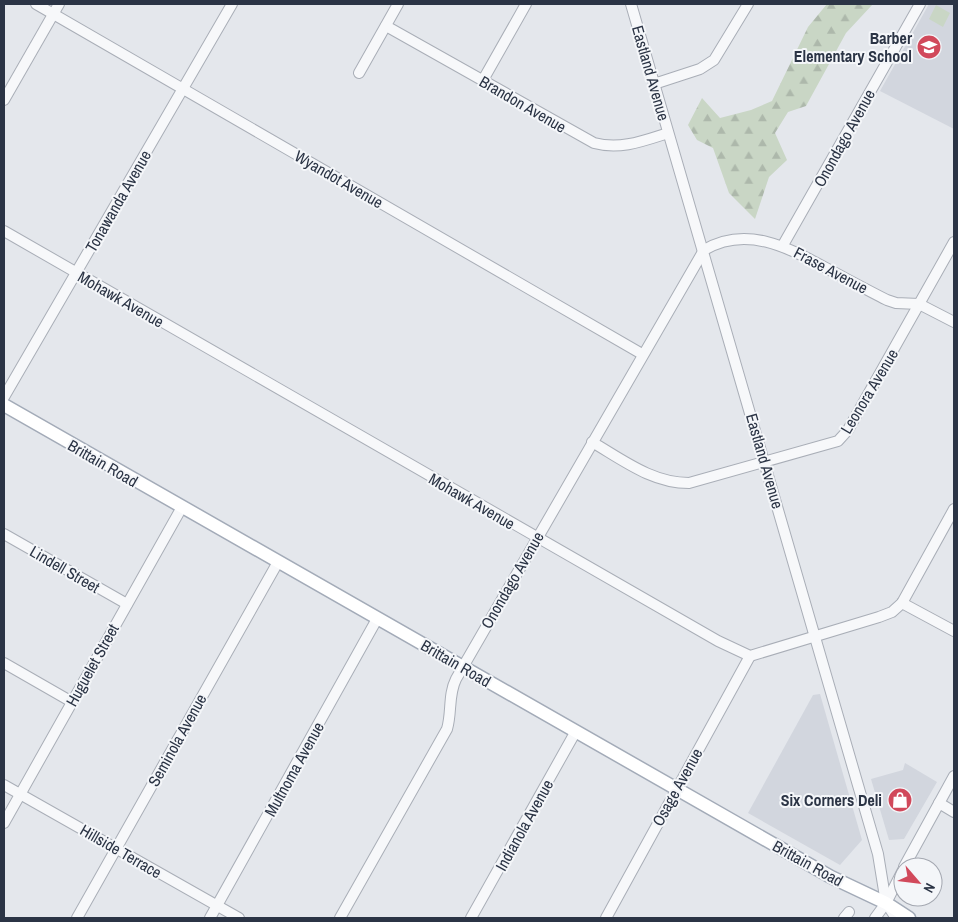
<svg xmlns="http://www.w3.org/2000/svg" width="958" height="922" viewBox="0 0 958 922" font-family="'Archivo Narrow',sans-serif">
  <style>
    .built { fill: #d2d6de }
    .forest { fill: url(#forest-firs) }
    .green { fill: #c9d6c5 }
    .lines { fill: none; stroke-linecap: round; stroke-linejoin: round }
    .minor-casing { stroke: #a9aeb7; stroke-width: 12 }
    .major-casing { stroke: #a3abb8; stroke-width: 15 }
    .minor { stroke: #f7f8fa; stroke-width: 10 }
    .major { stroke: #fff; stroke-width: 12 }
    .labels { text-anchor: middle; stroke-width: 4; stroke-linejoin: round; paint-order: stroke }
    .poi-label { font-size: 16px; font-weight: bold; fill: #2b3445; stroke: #f4f6f9; text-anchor: end }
    .street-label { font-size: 16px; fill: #2b3445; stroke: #f4f6f9 }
  </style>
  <defs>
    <pattern id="forest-firs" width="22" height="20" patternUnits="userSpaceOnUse" patternTransform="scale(1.25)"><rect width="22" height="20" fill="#c9d6c5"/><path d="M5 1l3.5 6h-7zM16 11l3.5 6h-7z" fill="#adb8ab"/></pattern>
  </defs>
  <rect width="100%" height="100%" fill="#e4e7ec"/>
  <g class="built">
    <path d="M 929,4 L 954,4 L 954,129 L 880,91 Z"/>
    <path d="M 820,694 L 862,840 L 840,865 L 748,813 L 813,695 Z"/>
    <path d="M 905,763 L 937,782 L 904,839 L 889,840 L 871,779 L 903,770 Z"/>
  </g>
  <path class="forest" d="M 827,4 L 873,4 L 846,33 L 806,106 L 788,112 L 775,133 L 787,160 L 769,177 L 755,219 L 729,193 L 713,148 L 697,140 L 688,125 L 702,98 L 720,118 L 751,110 L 772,101 L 808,27 Z"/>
  <path class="green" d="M 936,5 L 950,13 L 943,27 L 929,19 Z"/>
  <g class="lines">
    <defs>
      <g id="minor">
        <path d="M 36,4 L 642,354"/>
        <path d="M 631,4 L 878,854 L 886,903 L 896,918"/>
        <path d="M 386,26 L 594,143 C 620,150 643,141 668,133"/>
        <path d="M 359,73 L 398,4"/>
        <path d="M 483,80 L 526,4"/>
        <path d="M 654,84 L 700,69 L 714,60 L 748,4"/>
        <path d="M 4,100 L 59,4"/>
        <path d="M 4,231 L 718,641 L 750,656 L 879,617 L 892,612 L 902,603 L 954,509"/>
        <path d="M 783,245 L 920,4"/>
        <path d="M 4,397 L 232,4"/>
        <path d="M 592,442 C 623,460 652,483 689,483 L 838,441 L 848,430 L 954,242"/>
        <path d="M 4,534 L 127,604"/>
        <path d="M 902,603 L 954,631"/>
        <path d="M 4,663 L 72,702"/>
        <path d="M 4,785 L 239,918"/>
        <path d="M 939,803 L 954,812"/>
        <path d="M 4,823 L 182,507"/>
        <path d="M 904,867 L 954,776"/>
        <path d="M 77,918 L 278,562"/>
        <path d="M 210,918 L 377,619"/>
        <path d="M 340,918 L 447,729 C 452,712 448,695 456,679 L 704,250 C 746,225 787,247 826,268 C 847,279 867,290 887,300 L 896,303 L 919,304 L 954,322"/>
        <path d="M 471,918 L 576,731"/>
        <path d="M 606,918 L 750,656"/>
        <path d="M 844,918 L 849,912"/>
        <path d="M 875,918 L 886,903 L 903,870"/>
      </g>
      <path id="major" d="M 4,405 L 831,877 L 886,903 L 909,918"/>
    </defs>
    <use href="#minor" class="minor-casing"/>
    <use href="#major" class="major-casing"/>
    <use href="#minor" class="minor"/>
    <use href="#major" class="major"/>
  </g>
  <defs>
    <symbol id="school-disc" viewBox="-11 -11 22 22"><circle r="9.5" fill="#d1495b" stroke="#f4f6f9"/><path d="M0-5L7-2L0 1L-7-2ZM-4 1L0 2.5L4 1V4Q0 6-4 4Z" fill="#fff"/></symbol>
    <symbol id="shop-disc" viewBox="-11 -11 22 22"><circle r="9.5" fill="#d1495b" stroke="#f4f6f9"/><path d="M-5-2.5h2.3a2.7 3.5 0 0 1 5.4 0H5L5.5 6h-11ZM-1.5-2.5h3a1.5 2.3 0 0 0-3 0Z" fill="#fff"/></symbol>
  </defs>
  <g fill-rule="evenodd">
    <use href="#school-disc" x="915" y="33" width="28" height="28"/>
    <use href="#shop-disc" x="886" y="786" width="28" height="28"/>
  </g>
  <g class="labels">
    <g class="poi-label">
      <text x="912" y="44">Barber<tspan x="912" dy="18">Elementary School</tspan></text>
      <text x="882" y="806">Six Corners Deli</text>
    </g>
    <g class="street-label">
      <text transform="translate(651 73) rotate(74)" y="6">Eastland Avenue</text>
      <text transform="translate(523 104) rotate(30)" y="6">Brandon Avenue</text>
      <text transform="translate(844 138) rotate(-61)" y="6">Onondago Avenue</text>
      <text transform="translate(339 179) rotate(30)" y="6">Wyandot Avenue</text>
      <text transform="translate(118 201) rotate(-60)" y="6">Tonawanda Avenue</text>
      <text transform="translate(831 270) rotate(28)" y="6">Frase Avenue</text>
      <text transform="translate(121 299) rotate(30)" y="6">Mohawk Avenue</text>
      <text transform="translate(869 391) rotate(-59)" y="6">Leonora Avenue</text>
      <text transform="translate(765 461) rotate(74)" y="6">Eastland Avenue</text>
      <text transform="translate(103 463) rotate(30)" y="6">Brittain Road</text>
      <text transform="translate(472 501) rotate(30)" y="6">Mohawk Avenue</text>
      <text transform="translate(65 569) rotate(30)" y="6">Lindell Street</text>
      <text transform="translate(512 580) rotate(-60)" y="6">Onondago Avenue</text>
      <text transform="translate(456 663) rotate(30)" y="6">Brittain Road</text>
      <text transform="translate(92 665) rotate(-61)" y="6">Huguelet Street</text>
      <text transform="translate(177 740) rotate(-61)" y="6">Seminola Avenue</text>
      <text transform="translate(294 769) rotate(-61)" y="6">Multnoma Avenue</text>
      <text transform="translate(677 787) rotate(-61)" y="6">Osage Avenue</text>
      <text transform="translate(524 825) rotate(-61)" y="6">Indianola Avenue</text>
      <text transform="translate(121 851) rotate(30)" y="6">Hillside Terrace</text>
      <text transform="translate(808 863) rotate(29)" y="6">Brittain Road</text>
    </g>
  </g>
  <rect width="958" height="922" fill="none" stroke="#2b3445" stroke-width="10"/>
  <g transform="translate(918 882) rotate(118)"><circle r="24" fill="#f4f6f9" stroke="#a4a8b1"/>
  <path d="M0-4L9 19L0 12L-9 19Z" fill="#d1495b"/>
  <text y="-8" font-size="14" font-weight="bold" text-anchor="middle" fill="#2b3445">N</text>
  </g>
</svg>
